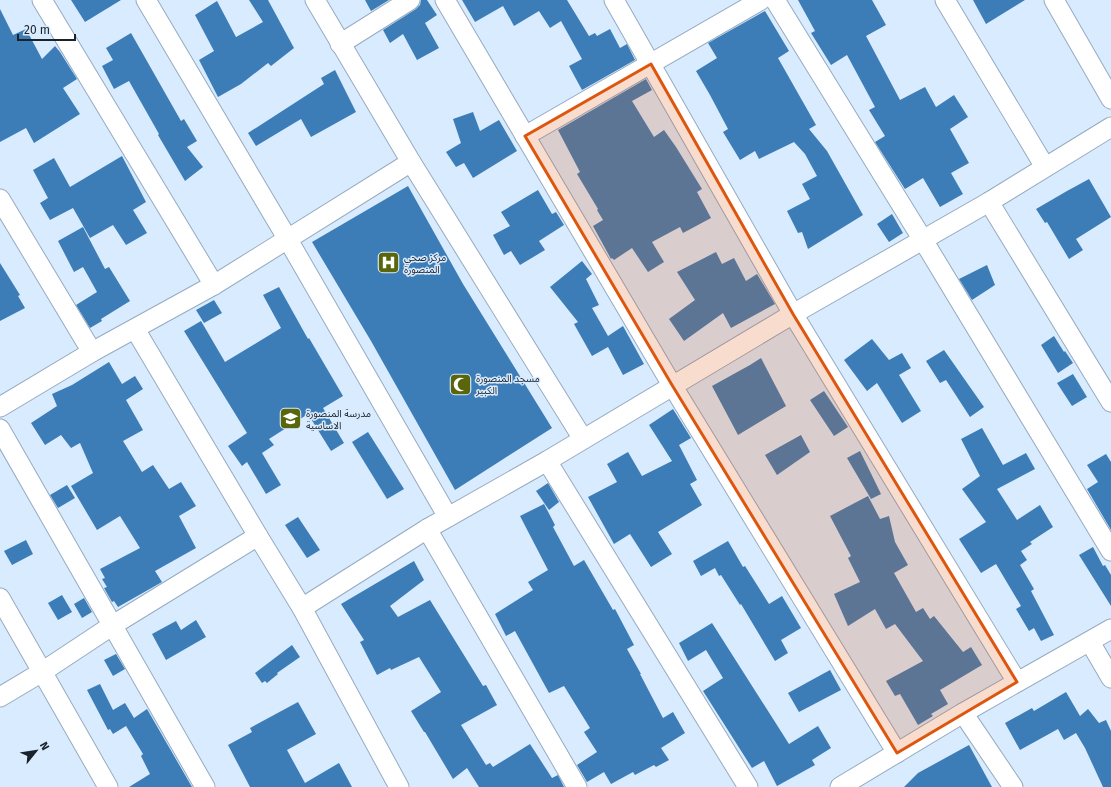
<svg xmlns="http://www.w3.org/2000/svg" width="1111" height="787" viewBox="0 0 1111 787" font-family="'Fira Sans','Noto Sans Arabic',sans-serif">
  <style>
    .building { fill: #3c7db7 }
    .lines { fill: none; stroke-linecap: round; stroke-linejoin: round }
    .minor-casing { stroke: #95abc1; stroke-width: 21 }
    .minor { stroke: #fff; stroke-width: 19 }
    .marked { fill: #de560e; fill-opacity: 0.2; stroke: #de560e; stroke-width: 3; stroke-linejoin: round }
    .labels { text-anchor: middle; stroke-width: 3; stroke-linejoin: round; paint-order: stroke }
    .poi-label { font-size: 10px; fill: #1a222a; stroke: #d9ebfe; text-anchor: start }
  </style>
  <rect width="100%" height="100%" fill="#d9ebfe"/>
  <g class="building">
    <path d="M 71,0 L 121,0 L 85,22 Z"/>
    <path d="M 249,0 L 268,0 L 294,48 L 271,66 L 268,63 L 241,84 L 218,97 L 199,60 L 214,51 L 195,15 L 217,1 L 236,37 L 263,22 Z"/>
    <path d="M 365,0 L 389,0 L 371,11 Z"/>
    <path d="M 421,0 L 427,0 L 437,15 L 425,23 L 439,48 L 417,60 L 403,34 L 390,43 L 383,30 L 416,9 L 420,5 Z"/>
    <path d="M 462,0 L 567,0 L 589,36 L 595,33 L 597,36 L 610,29 L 620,48 L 627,44 L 635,60 L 582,90 L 569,66 L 582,59 L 561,21 L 550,28 L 539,11 L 514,26 L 503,6 L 475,22 Z"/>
    <path d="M 798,0 L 872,0 L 886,25 L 866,36 L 900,100 L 925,87 L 936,107 L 954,95 L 968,117 L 950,129 L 969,163 L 951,173 L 963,194 L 940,207 L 923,178 L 905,189 L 875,142 L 885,136 L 869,110 L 875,107 L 847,55 L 831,65 L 811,33 L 815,31 Z"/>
    <path d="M 973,0 L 1025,0 L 986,24 Z"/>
    <path d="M 0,9 L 13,35 L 26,29 L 42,59 L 55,46 L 60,52 L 77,79 L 63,88 L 80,114 L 34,143 L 26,128 L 0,142 Z"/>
    <path d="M 765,11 L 789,51 L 778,58 L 816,125 L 809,129 L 827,151 L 863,215 L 808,249 L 802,232 L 798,233 L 787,211 L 810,199 L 802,184 L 817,176 L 805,154 L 794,142 L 759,159 L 755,151 L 740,160 L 723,132 L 728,129 L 710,95 L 696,71 L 717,58 L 708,43 Z"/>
    <path d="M 131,33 L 181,121 L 184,119 L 197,141 L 187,147 L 203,167 L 185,181 L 158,135 L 159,134 L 129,81 L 114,89 L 102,66 L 113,60 L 106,48 Z"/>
    <path d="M 335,70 L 356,112 L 311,137 L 301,119 L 256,146 L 248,133 L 324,84 L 321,78 Z"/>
    <path d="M 646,79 L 652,90 L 632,101 L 654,137 L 664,130 L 676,147 L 702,189 L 697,192 L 711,218 L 683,233 L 680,227 L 652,242 L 664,262 L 648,272 L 632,248 L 614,260 L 612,258 L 611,259 L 593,226 L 603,220 L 597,210 L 598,209 L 577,174 L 580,172 L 558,130 Z"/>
    <path d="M 473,112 L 480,131 L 499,120 L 517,151 L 473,178 L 464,163 L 456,167 L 446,152 L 461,143 L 453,119 Z"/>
    <path d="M 122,156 L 146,202 L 133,210 L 147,233 L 126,245 L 113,225 L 90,238 L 73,208 L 50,220 L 40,203 L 48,198 L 33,170 L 54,158 L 70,187 Z"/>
    <path d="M 1089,179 L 1111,217 L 1076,239 L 1083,250 L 1069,259 L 1047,222 L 1045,223 L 1036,209 L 1067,191 Z"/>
    <path d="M 408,186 L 463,284 L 552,428 L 455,490 L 371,341 L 312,242 Z"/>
    <path d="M 538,190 L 552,214 L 556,212 L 564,225 L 539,241 L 545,250 L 520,265 L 511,251 L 504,255 L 493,235 L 510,226 L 501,212 Z"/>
    <path d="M 892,214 L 903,233 L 889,242 L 877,224 Z"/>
    <path d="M 83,227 L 105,269 L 109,267 L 130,301 L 101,319 L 102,321 L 90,328 L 76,305 L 97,292 L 83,267 L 74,272 L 58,241 Z"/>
    <path d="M 716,252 L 722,264 L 734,258 L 746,281 L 757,274 L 775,304 L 731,328 L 723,313 L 684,341 L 669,319 L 695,300 L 677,272 Z"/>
    <path d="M 582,261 L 592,274 L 586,279 L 599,305 L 592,308 L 608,336 L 623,326 L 644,364 L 623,375 L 608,347 L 592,356 L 574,324 L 578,322 L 550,287 Z"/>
    <path d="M 0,263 L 20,295 L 18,296 L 25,308 L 0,321 Z"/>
    <path d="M 987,265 L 995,285 L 972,300 L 959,279 Z"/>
    <path d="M 279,287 L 308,339 L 309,338 L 343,396 L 323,408 L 344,443 L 331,451 L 308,414 L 269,439 L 274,445 L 262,453 L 281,485 L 266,494 L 247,462 L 242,466 L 228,446 L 247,433 L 184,331 L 201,321 L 225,362 L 281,328 L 263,295 Z"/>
    <path d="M 214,300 L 222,313 L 204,323 L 196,310 Z"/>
    <path d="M 1054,336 L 1064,352 L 1065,351 L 1073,363 L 1058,373 L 1041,345 Z"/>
    <path d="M 872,339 L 889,360 L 902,353 L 911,368 L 899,375 L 921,411 L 902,423 L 877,383 L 867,391 L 844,360 Z"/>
    <path d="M 944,350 L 984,407 L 970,417 L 946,380 L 940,383 L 926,361 Z"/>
    <path d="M 761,358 L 786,406 L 738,435 L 712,386 L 750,365 Z"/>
    <path d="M 109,362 L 122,384 L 135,376 L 143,389 L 126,400 L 143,430 L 123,441 L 142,472 L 153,465 L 169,489 L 181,482 L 196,506 L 179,516 L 196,548 L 155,571 L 162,582 L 118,607 L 114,601 L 112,602 L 104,588 L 107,587 L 102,579 L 105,578 L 100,569 L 140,548 L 120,516 L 97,530 L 71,486 L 93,473 L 80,443 L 71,448 L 61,435 L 45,445 L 31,423 L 57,406 L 52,394 L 72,385 Z"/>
    <path d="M 1073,374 L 1087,397 L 1072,406 L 1057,383 Z"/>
    <path d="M 824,391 L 848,427 L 834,436 L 810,400 Z"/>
    <path d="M 673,409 L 691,438 L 679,445 L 697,480 L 690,484 L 702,505 L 658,532 L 672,554 L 651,567 L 630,534 L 614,544 L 588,497 L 617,482 L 607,464 L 628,452 L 642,476 L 672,461 L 649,425 Z"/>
    <path d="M 982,428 L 1003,465 L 1026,453 L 1035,469 L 997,489 L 1017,520 L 1040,505 L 1053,527 L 1030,542 L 1032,544 L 1021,551 L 1027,560 L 1020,565 L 1034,589 L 1031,591 L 1054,635 L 1041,641 L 1034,628 L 1029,631 L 1016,609 L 1021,606 L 996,564 L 981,573 L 959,539 L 986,522 L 962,489 L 980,476 L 961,439 Z"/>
    <path d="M 368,432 L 404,489 L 387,499 L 352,442 Z"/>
    <path d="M 801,435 L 810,452 L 777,475 L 765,455 Z"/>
    <path d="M 860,451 L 881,494 L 871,499 L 847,458 Z"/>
    <path d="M 1106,454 L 1111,462 L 1111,530 L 1087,489 L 1098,482 L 1087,465 Z"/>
    <path d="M 548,483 L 559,502 L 549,510 L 536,491 Z"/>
    <path d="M 67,485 L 75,498 L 58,508 L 50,495 Z"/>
    <path d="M 868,496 L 880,519 L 889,516 L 895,542 L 908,565 L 894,573 L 916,612 L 923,608 L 930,619 L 934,616 L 963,652 L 971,647 L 982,665 L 940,690 L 948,704 L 931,714 L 933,716 L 918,725 L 900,694 L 895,696 L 886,681 L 923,661 L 895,624 L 886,629 L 875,609 L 848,626 L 834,594 L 860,582 L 848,558 L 851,556 L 830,516 Z"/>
    <path d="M 544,504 L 555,525 L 553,527 L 574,566 L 584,560 L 613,610 L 615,609 L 634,645 L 627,649 L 641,674 L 640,674 L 663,718 L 673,712 L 685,733 L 661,748 L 669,760 L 656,767 L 654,765 L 635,775 L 633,772 L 611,784 L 604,772 L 587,782 L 577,765 L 597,752 L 584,732 L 590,728 L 564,686 L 549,693 L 515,631 L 506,636 L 495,614 L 533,590 L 528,582 L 548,570 L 520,516 Z"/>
    <path d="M 298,517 L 320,550 L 307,558 L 285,525 Z"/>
    <path d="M 26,540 L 33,554 L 12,565 L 4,551 Z"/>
    <path d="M 728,541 L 743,567 L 745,566 L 769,604 L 782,596 L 801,628 L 781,640 L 788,653 L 775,661 L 741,604 L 740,605 L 721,575 L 719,576 L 715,568 L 701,576 L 693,561 Z"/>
    <path d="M 1093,547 L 1103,566 L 1105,565 L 1111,575 L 1111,606 L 1079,555 Z"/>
    <path d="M 414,561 L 424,580 L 390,606 L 398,617 L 430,600 L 483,686 L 486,685 L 497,705 L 461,725 L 486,765 L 490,763 L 493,767 L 530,744 L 552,778 L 558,775 L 564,787 L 479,787 L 467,768 L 453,779 L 425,732 L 424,732 L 411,711 L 441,692 L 419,657 L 391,670 L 390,668 L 377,675 L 360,642 L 364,640 L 341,604 Z"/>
    <path d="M 62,595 L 72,612 L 58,620 L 48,603 Z"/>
    <path d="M 84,598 L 92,612 L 82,618 L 74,604 Z"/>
    <path d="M 196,620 L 206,637 L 166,660 L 152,634 L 176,621 L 181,630 Z"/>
    <path d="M 712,623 L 789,744 L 818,726 L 831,748 L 812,760 L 815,765 L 777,786 L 764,761 L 752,768 L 703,691 L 723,678 L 706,650 L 688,661 L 679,643 Z"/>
    <path d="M 292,645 L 300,657 L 277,673 L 278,674 L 267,683 L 265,681 L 262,683 L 255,673 Z"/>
    <path d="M 116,654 L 125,669 L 113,676 L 104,660 Z"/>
    <path d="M 830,670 L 841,690 L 799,712 L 788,693 Z"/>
    <path d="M 100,684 L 113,710 L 125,703 L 134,718 L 147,709 L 192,787 L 129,787 L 150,774 L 141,756 L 143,754 L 126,726 L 113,734 L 110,729 L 108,730 L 87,690 Z"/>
    <path d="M 1066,692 L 1080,716 L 1088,709 L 1099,723 L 1106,720 L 1111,731 L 1111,787 L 1103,787 L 1085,748 L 1076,733 L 1064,740 L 1058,729 L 1020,750 L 1005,723 L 1032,708 L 1034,711 Z"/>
    <path d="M 298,702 L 316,734 L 287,750 L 305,783 L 339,763 L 352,787 L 250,787 L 228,745 L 252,732 L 250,728 Z"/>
    <path d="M 969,745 L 992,787 L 904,787 L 918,773 Z"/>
  </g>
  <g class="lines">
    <defs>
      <g id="minor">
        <path d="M 42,0 L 214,285"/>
        <path d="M 146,0 L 287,238 L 448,517"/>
        <path d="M 315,0 L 411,162 L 583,439"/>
        <path d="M 445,0 L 672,385 L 897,753"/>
        <path d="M 614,0 L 793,314 L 1017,682"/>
        <path d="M 775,0 L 923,240 L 1111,551"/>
        <path d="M 945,0 L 1045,167"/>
        <path d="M 1054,0 L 1111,99"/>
        <path d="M 340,44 L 410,0"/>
        <path d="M 525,136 L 761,0"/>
        <path d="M 0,199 L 92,352"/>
        <path d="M 989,202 L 1111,402"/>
        <path d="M 135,329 L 258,536 L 302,608 L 399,787"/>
        <path d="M 0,407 L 92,352 L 214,285 L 411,162"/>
        <path d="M 0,429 L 205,787"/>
        <path d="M 547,461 L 748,787"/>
        <path d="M 427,529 L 577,787"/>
        <path d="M 0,598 L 108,787"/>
        <path d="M 302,608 L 427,529 L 547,461 L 793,314 L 989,202 L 1111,127"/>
        <path d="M 1090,642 L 1111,678"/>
        <path d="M 0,697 L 42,672 L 113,625 L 258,536"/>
        <path d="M 963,713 L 1013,787"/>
        <path d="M 840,787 L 963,713 L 1111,629"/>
      </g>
    </defs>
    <use href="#minor" class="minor-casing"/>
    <use href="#minor" class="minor"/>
  </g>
  <path class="marked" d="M 651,64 L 793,314 L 1017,682 L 897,753 L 672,385 L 525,136 Z"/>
  <defs>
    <symbol id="hospital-square" viewBox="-11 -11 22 22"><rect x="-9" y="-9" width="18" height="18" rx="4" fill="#59660b" stroke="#d9ebfe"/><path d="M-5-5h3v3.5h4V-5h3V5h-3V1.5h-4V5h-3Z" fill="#fff"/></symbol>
    <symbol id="mosque-square" viewBox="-11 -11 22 22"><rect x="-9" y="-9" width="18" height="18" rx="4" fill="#59660b" stroke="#d9ebfe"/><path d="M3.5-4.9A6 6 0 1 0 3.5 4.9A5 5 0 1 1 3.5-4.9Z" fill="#fff"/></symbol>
    <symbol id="school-square" viewBox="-11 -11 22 22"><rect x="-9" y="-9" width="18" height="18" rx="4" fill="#59660b" stroke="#d9ebfe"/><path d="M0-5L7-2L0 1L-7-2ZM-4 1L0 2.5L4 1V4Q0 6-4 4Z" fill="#fff"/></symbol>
  </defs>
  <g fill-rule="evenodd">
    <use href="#hospital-square" x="376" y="250" width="25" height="25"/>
    <use href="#mosque-square" x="448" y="372" width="25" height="25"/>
    <use href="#school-square" x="278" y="406" width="25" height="25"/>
  </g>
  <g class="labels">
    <g class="poi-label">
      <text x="404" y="261">مركز صحي<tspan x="404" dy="12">المنصورة</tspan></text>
      <text x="476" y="382">مسجد المنصورة<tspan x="476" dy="12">الكبير</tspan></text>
      <text x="306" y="417">مدرسة المنصورة<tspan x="306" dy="12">الاساسية</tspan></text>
    </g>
  </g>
  <g transform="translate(36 751) rotate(60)" stroke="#d9ebfe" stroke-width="3" paint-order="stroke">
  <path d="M0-3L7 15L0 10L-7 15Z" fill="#1a222a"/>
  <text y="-6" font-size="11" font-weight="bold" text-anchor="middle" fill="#1a222a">N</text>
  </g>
  <path d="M18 34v6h57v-6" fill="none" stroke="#1a222a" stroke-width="2"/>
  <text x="24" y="34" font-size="12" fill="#1a222a" stroke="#d9ebfe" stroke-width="3" paint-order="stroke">20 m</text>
</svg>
